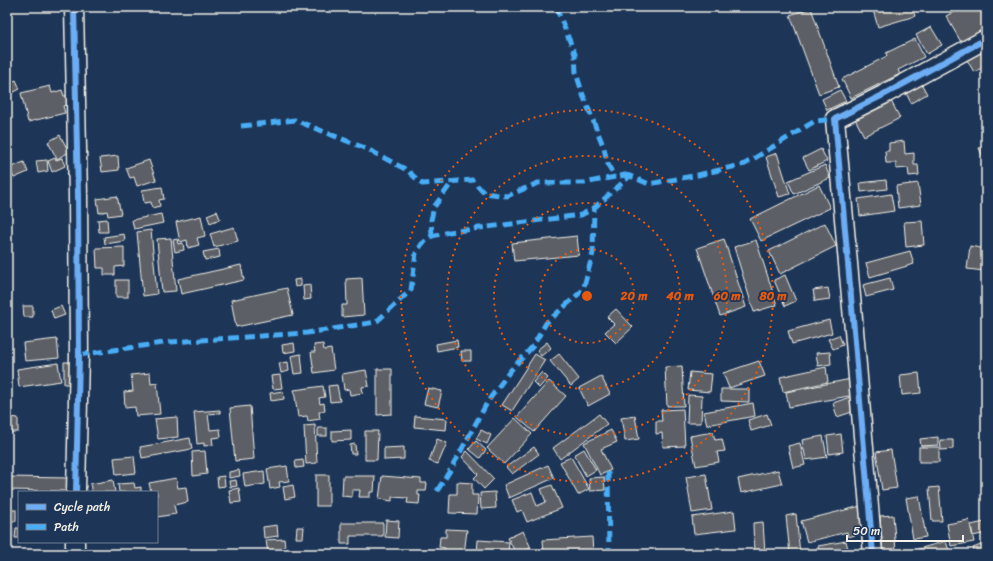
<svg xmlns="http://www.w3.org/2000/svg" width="993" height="561" viewBox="0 0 993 561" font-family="Sriracha,sans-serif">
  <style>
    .building { fill: #5b6066; stroke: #f4f1e8 }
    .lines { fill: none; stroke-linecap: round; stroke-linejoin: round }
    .minor-casing { stroke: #f4f1e8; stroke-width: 21 }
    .minor { stroke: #1d3557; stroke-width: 18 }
    .quiet { stroke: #49aef6; stroke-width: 5; stroke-dasharray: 10 5; stroke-linecap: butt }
    .cycleway-casing { stroke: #1d3557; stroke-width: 8 }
    .cycleway { stroke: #6dadf4; stroke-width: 6 }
    .ring { fill: none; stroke: #e8590c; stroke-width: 2; stroke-dasharray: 2 4 }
    .centre { fill: #e8590c; stroke: #1d3557; stroke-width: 2 }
    .ring-label { font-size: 12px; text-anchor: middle; font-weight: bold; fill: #e8590c; stroke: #1d3557; stroke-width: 3.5; stroke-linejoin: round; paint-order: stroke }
  </style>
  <rect width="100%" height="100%" fill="#1d3557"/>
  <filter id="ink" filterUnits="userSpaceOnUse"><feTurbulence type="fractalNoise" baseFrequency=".025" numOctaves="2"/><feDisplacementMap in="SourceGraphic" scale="8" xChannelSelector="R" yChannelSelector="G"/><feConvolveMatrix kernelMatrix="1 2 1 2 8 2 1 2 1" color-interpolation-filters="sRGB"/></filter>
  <g filter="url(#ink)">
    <g class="building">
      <path d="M 883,7 L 912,7 L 915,16 L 878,27 L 873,10 Z"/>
      <path d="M 917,7 L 927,7 L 918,10 Z"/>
      <path d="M 963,7 L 986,7 L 986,28 L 961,42 L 946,16 Z"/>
      <path d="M 811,8 L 839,87 L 819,94 L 790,15 Z"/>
      <path d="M 931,27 L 942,45 L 927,54 L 916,35 Z"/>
      <path d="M 915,39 L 924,57 L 898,70 L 900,74 L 851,98 L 842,79 L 887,56 L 886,53 Z"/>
      <path d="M 986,50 L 986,66 L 974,72 L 967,60 Z"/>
      <path d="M 16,80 L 20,89 L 10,94 L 7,88 L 7,84 Z"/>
      <path d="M 921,83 L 927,94 L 911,103 L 905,91 Z"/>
      <path d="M 50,86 L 52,93 L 62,90 L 64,96 L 70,95 L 72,104 L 63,106 L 65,113 L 28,122 L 21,93 Z"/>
      <path d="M 840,90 L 846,101 L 827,110 L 822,99 Z"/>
      <path d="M 890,99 L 900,118 L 864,136 L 854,117 Z"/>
      <path d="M 60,135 L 69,152 L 57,159 L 48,142 Z"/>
      <path d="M 904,141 L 905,154 L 914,153 L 914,165 L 918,165 L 919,175 L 909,176 L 908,168 L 896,169 L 896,163 L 886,163 L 885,151 L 889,151 L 889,143 Z"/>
      <path d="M 986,145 L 986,164 L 979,148 Z"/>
      <path d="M 821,149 L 827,161 L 809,170 L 803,158 Z"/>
      <path d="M 777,153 L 790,194 L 779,197 L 766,157 Z"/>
      <path d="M 118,156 L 119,170 L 102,172 L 100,158 Z"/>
      <path d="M 55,158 L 56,160 L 62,158 L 65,166 L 52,172 L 48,161 Z"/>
      <path d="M 47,160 L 48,171 L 38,173 L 36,161 Z"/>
      <path d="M 149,160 L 156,180 L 137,186 L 134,177 L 130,178 L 126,168 Z"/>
      <path d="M 24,162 L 28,172 L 14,178 L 9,168 Z"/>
      <path d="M 825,165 L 830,178 L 794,194 L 788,181 Z"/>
      <path d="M 886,180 L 887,189 L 861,192 L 860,183 Z"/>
      <path d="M 918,183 L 921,205 L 898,208 L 896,186 Z"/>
      <path d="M 819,185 L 830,208 L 761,241 L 750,219 Z"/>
      <path d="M 162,187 L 164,199 L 159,200 L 160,206 L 152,208 L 151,202 L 144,203 L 142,190 Z"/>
      <path d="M 891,194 L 894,211 L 860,216 L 858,199 Z"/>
      <path d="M 117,196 L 121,214 L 108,216 L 107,211 L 99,213 L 97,199 Z"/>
      <path d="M 217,211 L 220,219 L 210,223 L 207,215 Z"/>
      <path d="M 161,214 L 163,223 L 134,229 L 132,220 Z"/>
      <path d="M 201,216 L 205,236 L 197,238 L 199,245 L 188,248 L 187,240 L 180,242 L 176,222 Z"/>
      <path d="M 107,219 L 108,232 L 99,232 L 98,220 Z"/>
      <path d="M 922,221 L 924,245 L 906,247 L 904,222 Z"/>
      <path d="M 825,223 L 836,246 L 780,274 L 769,251 Z"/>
      <path d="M 234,227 L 238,241 L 214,247 L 210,234 Z"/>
      <path d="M 151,230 L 157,294 L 143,296 L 137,232 Z"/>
      <path d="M 124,234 L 125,241 L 105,244 L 104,237 Z"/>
      <path d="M 577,236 L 579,255 L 514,261 L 512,243 Z"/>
      <path d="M 171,238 L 176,291 L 162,292 L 157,239 Z"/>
      <path d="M 177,239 L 178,244 L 183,243 L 184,250 L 175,252 L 173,240 Z"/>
      <path d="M 724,239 L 746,307 L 720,316 L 697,248 Z"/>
      <path d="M 756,240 L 777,305 L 754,312 L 734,247 Z"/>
      <path d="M 970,246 L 986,249 L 984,271 L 967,269 Z"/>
      <path d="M 124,247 L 124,266 L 115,267 L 115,275 L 104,275 L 104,268 L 97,268 L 96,248 Z"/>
      <path d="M 219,249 L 220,257 L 205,260 L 203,252 Z"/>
      <path d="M 910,251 L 914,264 L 870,277 L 866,263 Z"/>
      <path d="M 241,265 L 244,280 L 181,294 L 178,279 Z"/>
      <path d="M 785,275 L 796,301 L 785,306 L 774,280 Z"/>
      <path d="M 362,278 L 364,315 L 342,317 L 342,305 L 347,305 L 346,279 Z"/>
      <path d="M 890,278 L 893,290 L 866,297 L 863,285 Z"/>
      <path d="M 301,279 L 301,286 L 295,287 L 294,280 Z"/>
      <rect x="116" y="280" width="12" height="17"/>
      <path d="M 310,285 L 311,299 L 304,300 L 303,286 Z"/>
      <path d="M 287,288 L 293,315 L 236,327 L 231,300 Z"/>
      <path d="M 828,288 L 830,299 L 815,301 L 813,290 Z"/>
      <rect x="7" y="294" width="3" height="10"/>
      <path d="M 23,306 L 33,306 L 33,317 L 24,317 Z"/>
      <path d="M 61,306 L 65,315 L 54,319 L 51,310 Z"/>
      <path d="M 616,309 L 633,327 L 616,343 L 605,332 L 614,324 L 607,317 Z"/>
      <path d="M 829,320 L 832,333 L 792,344 L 788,331 Z"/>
      <path d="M 839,335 L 843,345 L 833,349 L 828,339 Z"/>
      <path d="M 57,339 L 59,358 L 25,361 L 23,343 Z"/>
      <path d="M 457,340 L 458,347 L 437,351 L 436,344 Z"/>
      <path d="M 547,342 L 551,348 L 541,356 L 537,350 Z"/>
      <path d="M 294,343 L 295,351 L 283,353 L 282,345 Z"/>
      <path d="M 323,344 L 324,350 L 331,349 L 334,370 L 314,373 L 311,352 L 315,352 L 314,345 Z"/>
      <path d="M 461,351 L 471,351 L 471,361 L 462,361 Z"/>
      <path d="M 830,352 L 831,364 L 818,366 L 816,353 Z"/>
      <path d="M 301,354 L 303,373 L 294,374 L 291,356 Z"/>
      <path d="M 535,354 L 545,360 L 512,411 L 502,405 Z"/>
      <path d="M 559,354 L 579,379 L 571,386 L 550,361 Z"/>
      <path d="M 759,361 L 765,376 L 729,388 L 723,373 Z"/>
      <path d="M 64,362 L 78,362 L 77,384 L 64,384 Z"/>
      <path d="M 288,362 L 289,371 L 281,373 L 279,363 Z"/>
      <path d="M 58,363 L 61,381 L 19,387 L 17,369 Z"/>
      <path d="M 682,366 L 684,406 L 667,406 L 665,367 Z"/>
      <path d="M 826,367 L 828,382 L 783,392 L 780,377 Z"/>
      <path d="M 377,369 L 392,369 L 392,414 L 377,415 Z"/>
      <path d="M 366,370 L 369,386 L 362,387 L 363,393 L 350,395 L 349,389 L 344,390 L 342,374 Z"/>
      <path d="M 542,372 L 548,378 L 539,388 L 533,382 Z"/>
      <path d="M 690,372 L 712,374 L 710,392 L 688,390 Z"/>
      <path d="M 150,373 L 151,384 L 157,383 L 160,414 L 136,416 L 135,407 L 125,408 L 124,392 L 133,391 L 131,375 Z"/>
      <path d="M 919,373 L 921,393 L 902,395 L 900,375 Z"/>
      <path d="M 280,375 L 282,388 L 273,389 L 271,376 Z"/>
      <path d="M 601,376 L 610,394 L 588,406 L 579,388 Z"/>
      <path d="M 851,379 L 854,395 L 789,407 L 786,392 Z"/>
      <path d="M 549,381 L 566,396 L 534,432 L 517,417 Z"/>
      <path d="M 337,385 L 340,401 L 330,402 L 328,386 Z"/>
      <path d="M 323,386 L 325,397 L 319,398 L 320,404 L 324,403 L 325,411 L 319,412 L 320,419 L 308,421 L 307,416 L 298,417 L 294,390 Z"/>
      <path d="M 428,388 L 442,391 L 438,407 L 424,404 Z"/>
      <path d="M 721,389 L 749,389 L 749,402 L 721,401 Z"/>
      <path d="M 283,391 L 284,399 L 271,401 L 270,393 Z"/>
      <path d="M 688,395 L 702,396 L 701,423 L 687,423 Z"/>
      <path d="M 850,397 L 855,411 L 837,417 L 833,403 Z"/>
      <path d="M 753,403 L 755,416 L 707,425 L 704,412 Z"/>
      <path d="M 250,406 L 254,459 L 235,461 L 230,408 Z"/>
      <path d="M 683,409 L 685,446 L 663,447 L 662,433 L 656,434 L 656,421 L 662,421 L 661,410 Z"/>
      <path d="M 220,410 L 220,413 L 208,414 L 210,430 L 220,429 L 221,437 L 212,438 L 213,445 L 204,446 L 204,443 L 197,444 L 194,412 Z"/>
      <path d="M 7,413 L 11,413 L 11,417 L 18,418 L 18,432 L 7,432 Z"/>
      <path d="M 599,414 L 607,424 L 560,459 L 553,448 Z"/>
      <path d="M 767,414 L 771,425 L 751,431 L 748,420 Z"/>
      <path d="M 415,416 L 447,419 L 446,430 L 414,427 Z"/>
      <path d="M 635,416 L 639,439 L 625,441 L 621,418 Z"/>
      <path d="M 177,417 L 178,437 L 158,439 L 155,419 Z"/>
      <path d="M 515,418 L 532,434 L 504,464 L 487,448 Z"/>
      <path d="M 315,425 L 317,463 L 306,464 L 304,426 Z"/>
      <rect x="318" y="428" width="9" height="8"/>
      <path d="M 351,430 L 351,440 L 332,441 L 332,431 Z"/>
      <path d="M 481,430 L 491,435 L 487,444 L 476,439 Z"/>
      <path d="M 611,430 L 617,442 L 601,449 L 611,470 L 600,475 L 584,443 Z"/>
      <path d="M 365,431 L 378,431 L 377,460 L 365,460 Z"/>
      <path d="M 713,432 L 715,440 L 722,439 L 725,451 L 717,452 L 719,462 L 696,466 L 690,436 Z"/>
      <path d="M 841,434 L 843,452 L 829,454 L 827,436 Z"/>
      <path d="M 823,436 L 827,457 L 806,460 L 802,440 Z"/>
      <path d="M 938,437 L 938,445 L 921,446 L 920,439 Z"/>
      <path d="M 190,438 L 192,449 L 142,458 L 140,447 Z"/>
      <path d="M 437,439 L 447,443 L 438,464 L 429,461 Z"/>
      <path d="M 940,440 L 953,440 L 953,449 L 941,450 Z"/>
      <path d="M 476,441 L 486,450 L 480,458 L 469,449 Z"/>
      <path d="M 800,443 L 805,465 L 793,468 L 788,446 Z"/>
      <path d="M 355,444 L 356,454 L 351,454 L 350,445 Z"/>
      <path d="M 404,447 L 404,459 L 384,460 L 384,448 Z"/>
      <path d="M 534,447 L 539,454 L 512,474 L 506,467 Z"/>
      <rect x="919" y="447" width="20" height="15"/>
      <path d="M 584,449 L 596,470 L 586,476 L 574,455 Z"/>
      <path d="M 891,450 L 897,488 L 882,490 L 876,452 Z"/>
      <path d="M 205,451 L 207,474 L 193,476 L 192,452 Z"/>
      <path d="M 467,451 L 494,479 L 484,489 L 474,478 L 478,474 L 462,457 Z"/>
      <path d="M 134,456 L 136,473 L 116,475 L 114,458 Z"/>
      <path d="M 571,457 L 589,489 L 578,495 L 560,462 Z"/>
      <path d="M 303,460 L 304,467 L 296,468 L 295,461 Z"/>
      <path d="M 548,465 L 554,478 L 509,498 L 504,485 Z"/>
      <path d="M 287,466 L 289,481 L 279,482 L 280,487 L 270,489 L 267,469 Z"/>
      <path d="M 239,470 L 240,476 L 229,478 L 229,472 Z"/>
      <path d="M 778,470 L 782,484 L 741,493 L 738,479 Z"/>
      <path d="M 264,471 L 265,484 L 245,487 L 243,474 Z"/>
      <path d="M 706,474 L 712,510 L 692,513 L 686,477 Z"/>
      <rect x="316" y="475" width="13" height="31"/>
      <path d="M 224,476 L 225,486 L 218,487 L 217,477 Z"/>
      <path d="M 343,476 L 375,476 L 374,492 L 370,492 L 370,497 L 359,497 L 360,490 L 352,490 L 352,497 L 342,496 Z"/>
      <path d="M 382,476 L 421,479 L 421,483 L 427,483 L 426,491 L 418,491 L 418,495 L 420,495 L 419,504 L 407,503 L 408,498 L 392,497 L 392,501 L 379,499 Z"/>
      <path d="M 7,477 L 70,478 L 70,491 L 7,490 Z"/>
      <path d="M 604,477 L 605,490 L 590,491 L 589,478 Z"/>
      <path d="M 176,478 L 178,488 L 186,487 L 188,502 L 174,505 L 176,514 L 157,517 L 157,492 L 151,492 L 149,483 Z"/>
      <path d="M 113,480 L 115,492 L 92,492 L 90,484 Z"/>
      <path d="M 236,480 L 237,486 L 230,487 L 229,481 Z"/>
      <path d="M 457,482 L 472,483 L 472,495 L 478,495 L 477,514 L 449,513 L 450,494 L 457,494 Z"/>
      <path d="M 134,483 L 135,488 L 141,487 L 141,492 L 119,492 L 118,484 Z"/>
      <path d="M 293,485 L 295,497 L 285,499 L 283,487 Z"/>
      <path d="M 552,485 L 562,508 L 527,522 L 522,510 L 517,512 L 512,500 L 532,492 L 537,506 L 546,502 L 541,489 Z"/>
      <path d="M 939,487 L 942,521 L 932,521 L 929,488 Z"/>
      <path d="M 239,488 L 241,502 L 231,503 L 229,490 Z"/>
      <path d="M 495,492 L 496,508 L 481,509 L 480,493 Z"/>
      <path d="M 919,496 L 926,537 L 913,539 L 906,498 Z"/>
      <path d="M 861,506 L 867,532 L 848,537 L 847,532 L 807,542 L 801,521 Z"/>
      <rect x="7" y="510" width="9" height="11"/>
      <path d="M 734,511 L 736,529 L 694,534 L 692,517 Z"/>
      <path d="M 796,514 L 800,554 L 790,554 L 786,516 Z"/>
      <path d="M 893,515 L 896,551 L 883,552 L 880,516 Z"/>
      <path d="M 386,520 L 399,521 L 398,538 L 385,537 Z"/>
      <path d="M 969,520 L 974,542 L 951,546 L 947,524 Z"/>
      <path d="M 763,522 L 765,554 L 754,554 L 753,523 Z"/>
      <path d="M 984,522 L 986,533 L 973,536 L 971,525 Z"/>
      <path d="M 341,523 L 383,523 L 383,536 L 350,536 L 350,544 L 341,544 Z"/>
      <path d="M 277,525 L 278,536 L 264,538 L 263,527 Z"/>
      <path d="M 297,527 L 304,527 L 303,538 L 296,538 Z"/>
      <rect x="7" y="528" width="5" height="9"/>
      <path d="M 16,528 L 19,528 L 19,538 L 15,538 Z"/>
      <path d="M 446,529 L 467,530 L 464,554 L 444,554 L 445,548 L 439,547 L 440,537 L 446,537 Z"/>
      <path d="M 523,531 L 531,548 L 516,554 L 508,538 Z"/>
      <path d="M 592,537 L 593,553 L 544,554 L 543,540 Z"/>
      <path d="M 284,539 L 286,554 L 268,554 L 266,540 Z"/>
      <path d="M 478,540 L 509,542 L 508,554 L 477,554 Z"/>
      <path d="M 846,541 L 849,553 L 819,554 L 818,546 Z"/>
      <path d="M 946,541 L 949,551 L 939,554 L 909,554 L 908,552 Z"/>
      <path d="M 986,543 L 986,554 L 975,554 L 973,548 Z"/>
      <path d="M 149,550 L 150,554 L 131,554 Z"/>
    </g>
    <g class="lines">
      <defs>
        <g id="minor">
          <path d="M 74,7 L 78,196 L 79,355 L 76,492"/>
          <path d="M 75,554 L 75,542"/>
          <path d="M 873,554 L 854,330 L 835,119 L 883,95 L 986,39"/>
        </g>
      </defs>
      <use href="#minor" class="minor-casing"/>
      <use href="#minor" class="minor"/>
      <g class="quiet">
        <path d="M 556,7 L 575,54 L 576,73 L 583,95 L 604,148 L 607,162 L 614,177"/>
        <path d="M 241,126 L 295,120 L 367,149 L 407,170 L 422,184 L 472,180 L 484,193 L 507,196 L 538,183 L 584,183 L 625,175 L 630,176"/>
        <path d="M 432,236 L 431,220 L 434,207 L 453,181"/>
        <path d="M 79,355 L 170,342 L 307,333 L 376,322 L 411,290 L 416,253 L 422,244 L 432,236 L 449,232 L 581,215 L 594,208 L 630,176 L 649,184 L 698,175 L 745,164 L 815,121 L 835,119"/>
        <path d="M 608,472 L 609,554"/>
        <path d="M 437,491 L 451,469 L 488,401 L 510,371 L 533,346 L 546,323 L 583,290 L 593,253 L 594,208"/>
      </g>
      <defs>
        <g id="cycleway">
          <path d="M 74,7 L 78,196 L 79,355 L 76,492"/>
          <path d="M 873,554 L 854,330 L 835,119 L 883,95 L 986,39"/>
        </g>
      </defs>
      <use href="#cycleway" class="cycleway-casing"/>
      <use href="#cycleway" class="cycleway"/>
    </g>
  </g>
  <g class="ring">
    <circle cx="587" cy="296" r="47"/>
    <circle cx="587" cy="296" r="93"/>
    <circle cx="587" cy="296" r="140"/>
    <circle cx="587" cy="296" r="186"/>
  </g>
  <circle cx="587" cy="296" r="6" class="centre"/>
  <g class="ring-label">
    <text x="634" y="300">20 m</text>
    <text x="680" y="300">40 m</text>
    <text x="727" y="300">60 m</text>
    <text x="773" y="300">80 m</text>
  </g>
  <rect width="993" height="561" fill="none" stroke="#1d3557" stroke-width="24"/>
  <rect x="12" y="12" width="969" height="537" fill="none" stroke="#f4f1e8" stroke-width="1.5" filter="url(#ink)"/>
  <rect x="18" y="491" width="140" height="52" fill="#1d3557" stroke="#738091"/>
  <rect x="26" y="504" width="20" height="6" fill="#6dadf4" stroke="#738091"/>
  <text x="54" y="511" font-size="12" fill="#f4f1e8">Cycle path</text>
  <rect x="26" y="524" width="20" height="6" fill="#49aef6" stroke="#738091"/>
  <text x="54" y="531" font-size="12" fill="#f4f1e8">Path</text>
  <path d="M847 535v6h116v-6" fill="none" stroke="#f4f1e8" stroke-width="2"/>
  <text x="853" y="535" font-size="12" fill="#f4f1e8" stroke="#1d3557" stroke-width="3" paint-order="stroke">50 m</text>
</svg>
